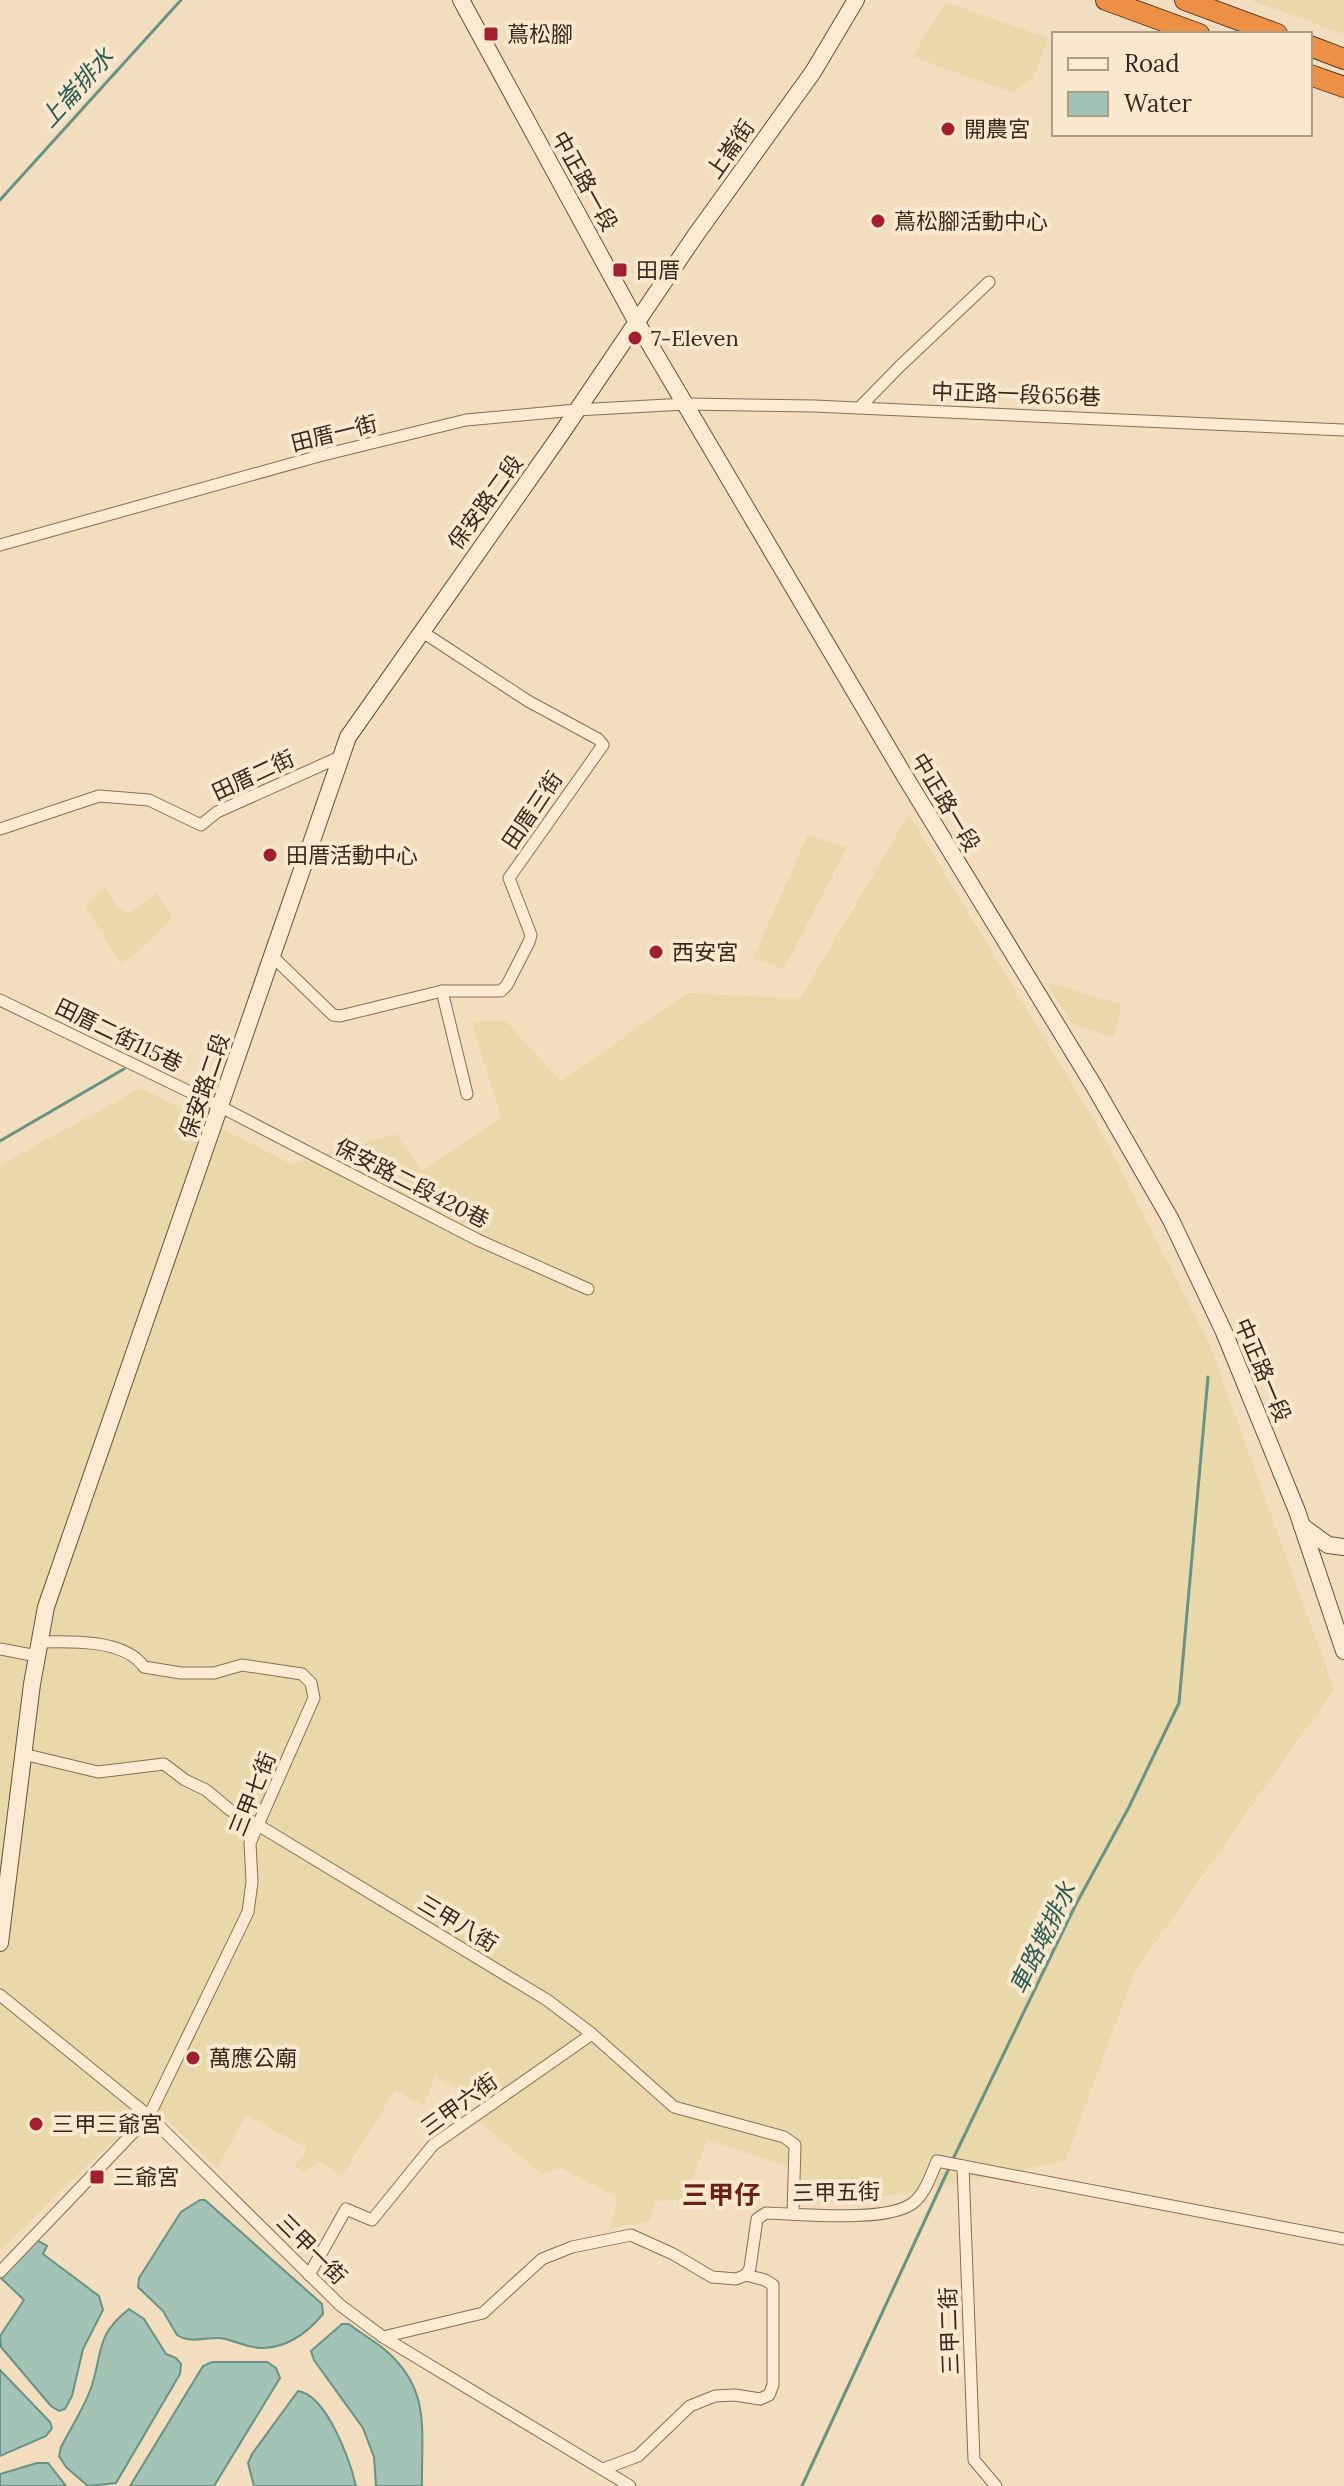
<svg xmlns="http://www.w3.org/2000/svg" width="1344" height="2486" viewBox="0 0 1344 2486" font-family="Lora,'Noto Sans TC',serif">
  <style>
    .farmland { fill: #e9d8aa }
    .water { fill: #a2c3b6; stroke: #689283; stroke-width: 2 }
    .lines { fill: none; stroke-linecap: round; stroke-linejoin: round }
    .stream { stroke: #689283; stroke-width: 3 }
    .street-casing { stroke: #8c6c55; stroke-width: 13 }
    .secondary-casing { stroke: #6e4d38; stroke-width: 18 }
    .highway-casing { stroke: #593b2a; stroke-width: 22 }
    .street { stroke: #fcebd2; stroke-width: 11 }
    .secondary { stroke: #fcebd2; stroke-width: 16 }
    .highway { stroke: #eb9045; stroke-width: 20 }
    .poi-dot { fill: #a11f2e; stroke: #f9e8ce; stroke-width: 3 }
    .labels { text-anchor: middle; stroke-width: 8; stroke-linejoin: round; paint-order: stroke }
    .poi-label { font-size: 22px; fill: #3a271b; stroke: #f9e8ce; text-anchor: start }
    .street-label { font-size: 22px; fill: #3a271b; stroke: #f9e8ce }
    .water-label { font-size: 24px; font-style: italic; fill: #295b53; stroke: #f9e8ce }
    .quarter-label { font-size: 26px; font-weight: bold; fill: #6b1f16; stroke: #f9e8ce }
  </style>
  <rect width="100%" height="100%" fill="#f2ddbe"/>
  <g class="farmland">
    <path d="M 1252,0 L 1344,0 L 1344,34 L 1253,1 Z"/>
    <path d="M 946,2 L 1048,38 L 1033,79 L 1012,92 L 912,57 Z"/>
    <path d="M 909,814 L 1105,1139 L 1209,1343 L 1334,1689 L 1135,1971 L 1065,2161 L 908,2193 L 800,2206 L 801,2167 L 784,2165 L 707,2140 L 685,2200 L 656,2201 L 649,2222 L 611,2228 L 617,2197 L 561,2168 L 542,2175 L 470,2113 L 481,2101 L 435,2076 L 424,2105 L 395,2090 L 342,2176 L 319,2160 L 306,2173 L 294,2167 L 307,2148 L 246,2115 L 217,2168 L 151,2105 L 149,2116 L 116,2146 L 110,2143 L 0,2251 L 0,1165 L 141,1088 L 291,1164 L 396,1134 L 422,1171 L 502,1118 L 471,1022 L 506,1021 L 560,1081 L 689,993 L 800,999 Z"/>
    <path d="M 808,835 L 847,847 L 784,969 L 753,958 Z"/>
    <path d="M 104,887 L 119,908 L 129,913 L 157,893 L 172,916 L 168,924 L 122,965 L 85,906 Z"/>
    <path d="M 1045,982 L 1121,1004 L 1114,1038 L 1073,1024 Z"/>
  </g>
  <g class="water">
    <path d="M 200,2200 L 205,2200 L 322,2304 L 323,2314 C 308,2332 288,2347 264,2348 C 250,2349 234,2340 220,2338 C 205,2337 191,2344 177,2335 L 163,2311 L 138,2287 L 139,2278 L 181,2212 Z"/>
    <path d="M 35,2239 L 47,2246 L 43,2254 L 99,2296 L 103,2310 L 83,2349 L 72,2396 L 65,2409 L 59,2411 L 51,2406 L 1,2347 L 0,2336 L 24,2300 L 1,2278 Z"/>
    <path d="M 129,2309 L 144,2319 L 166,2354 L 176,2358 L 181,2364 L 180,2374 L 116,2483 L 88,2486 L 66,2467 L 59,2456 L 61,2447 C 71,2427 85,2407 92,2385 C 103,2350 96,2335 129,2309 Z"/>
    <path d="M 342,2324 L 349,2324 C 360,2333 373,2340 384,2349 C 432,2389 421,2430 422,2486 L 376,2486 L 374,2457 L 363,2428 L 314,2360 L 311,2351 Z"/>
    <path d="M 212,2362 L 267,2362 L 276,2368 L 280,2378 L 214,2486 L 130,2486 L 203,2366 Z"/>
    <path d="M 0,2370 L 50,2422 L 52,2428 L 46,2436 L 0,2456 Z"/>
    <path d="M 298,2391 C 327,2395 350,2461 356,2486 L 254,2486 L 248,2463 L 252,2454 Z"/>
    <path d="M 37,2463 L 48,2463 L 66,2486 L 0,2486 L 0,2474 Z"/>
  </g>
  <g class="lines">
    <g class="stream">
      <path d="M 0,200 L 181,0"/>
      <path d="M 0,1141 L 124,1069"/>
      <path d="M 953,2159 L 1075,1906 L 1129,1807 L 1179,1703 L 1208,1377"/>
      <path d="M 802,2486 L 950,2166"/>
    </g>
    <defs>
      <g id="street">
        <path d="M 859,408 L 900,366 L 989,282"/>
        <path d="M 0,545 L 319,456 L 466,420 L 576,410 L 686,404 L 814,406 L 1344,430"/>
        <path d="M 0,829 L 99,796 L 149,800 L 201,825 L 217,812 L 342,756"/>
        <path d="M 271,955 L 333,1015 L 340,1016 L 442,991 L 501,991 L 507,985 L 529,942 L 531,935 L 509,878 L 603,745 L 598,739 L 528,701 L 421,631"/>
        <path d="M 442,991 L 467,1094"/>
        <path d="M 0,1000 L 221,1107 L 478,1240 L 588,1289"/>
        <path d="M 0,1649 L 37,1656"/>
        <path d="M 23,1754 L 98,1772 L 164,1764 L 185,1780 L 206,1790 L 230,1810 L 258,1825 L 547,2000 L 592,2034 L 674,2107 L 784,2137 L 795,2145 L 793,2214"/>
        <path d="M 0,1995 L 149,2116 L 340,2305 L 383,2337 L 630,2486"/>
        <path d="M 963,2166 L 974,2460 L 996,2486"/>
        <path d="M 0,2272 L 149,2116 L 248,1912 L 252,1882 L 250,1843 L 314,1698 L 311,1683 L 302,1674 L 242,1665 L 214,1673 L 181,1673 L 144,1667 C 125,1639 69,1641 38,1642"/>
        <path d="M 309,2275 L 346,2209 L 372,2220 L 433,2145 L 592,2034"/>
        <path d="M 383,2337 L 483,2313 L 542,2259 L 572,2247 L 631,2235 L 673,2254 L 712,2277 L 736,2279 L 746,2275 L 750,2268 L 757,2219 L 766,2213 C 800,2214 887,2223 913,2203 C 925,2194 931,2175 937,2161 L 1344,2239"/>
        <path d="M 603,2469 L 638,2456 L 690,2406 L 715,2396 L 735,2395 L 760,2399 L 769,2395 L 773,2385 L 773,2285 L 765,2280 L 746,2275"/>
      </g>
      <g id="secondary">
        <path d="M 461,0 L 636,321 L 901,770 L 1094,1086 L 1171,1220 L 1224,1332 L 1297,1511 L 1344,1651"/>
        <path d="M 1302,1526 L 1328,1545 L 1344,1547"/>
        <path d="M 0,1943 L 32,1684 L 46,1607 L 348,737 L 559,437 L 695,236 L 813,72 L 856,0"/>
      </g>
      <g id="highway">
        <path d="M 1106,0 L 1199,34"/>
        <path d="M 1185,0 L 1277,34"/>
        <path d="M 1310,46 L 1344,59"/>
        <path d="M 1310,75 L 1344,87"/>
      </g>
    </defs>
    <use href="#street" class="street-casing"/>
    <use href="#secondary" class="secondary-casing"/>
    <use href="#highway" class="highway-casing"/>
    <use href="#street" class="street"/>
    <use href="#secondary" class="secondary"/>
    <use href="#highway" class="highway"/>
  </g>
  <g class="poi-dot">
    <rect x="483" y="26" width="16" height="16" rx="4"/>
    <circle cx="948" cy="129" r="8"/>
    <circle cx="878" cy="221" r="8"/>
    <rect x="612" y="262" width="16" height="16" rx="4"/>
    <circle cx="635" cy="338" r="8"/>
    <circle cx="270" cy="855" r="8"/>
    <circle cx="656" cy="952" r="8"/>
    <circle cx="193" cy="2058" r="8"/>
    <circle cx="36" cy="2124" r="8"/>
    <rect x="89" y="2169" width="16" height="16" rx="4"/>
  </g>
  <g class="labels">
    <g class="poi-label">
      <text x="507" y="42">蔦松腳</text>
      <text x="964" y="137">開農宮</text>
      <text x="894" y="229">蔦松腳活動中心</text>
      <text x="636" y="278">田厝</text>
      <text x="651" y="346">7-Eleven</text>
      <text x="286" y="863">田厝活動中心</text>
      <text x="672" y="960">西安宮</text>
      <text x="209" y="2066">萬應公廟</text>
      <text x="52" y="2132">三甲三爺宮</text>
      <text x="113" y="2185">三爺宮</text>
    </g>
    <g class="street-label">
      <text transform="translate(730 149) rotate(-55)" y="8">上崙街</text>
      <text transform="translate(585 181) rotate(61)" y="8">中正路一段</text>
      <text transform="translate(1016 394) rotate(2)" y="8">中正路一段656巷</text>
      <text transform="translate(334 433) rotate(-14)" y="8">田厝一街</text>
      <text transform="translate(485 502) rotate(-54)" y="8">保安路二段</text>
      <text transform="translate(253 775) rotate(-25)" y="8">田厝二街</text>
      <text transform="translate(946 802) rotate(59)" y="8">中正路一段</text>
      <text transform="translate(532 810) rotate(-56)" y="8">田厝三街</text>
      <text transform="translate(119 1035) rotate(26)" y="8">田厝二街115巷</text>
      <text transform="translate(204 1086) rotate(-71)" y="8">保安路二段</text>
      <text transform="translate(412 1183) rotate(27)" y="8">保安路二段420巷</text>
      <text transform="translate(1263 1370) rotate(67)" y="8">中正路一段</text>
      <text transform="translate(252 1794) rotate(-68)" y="8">三甲七街</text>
      <text transform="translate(458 1923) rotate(31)" y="8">三甲八街</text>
      <text transform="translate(459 2104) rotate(-36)" y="8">三甲六街</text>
      <text transform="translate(836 2192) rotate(-1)" y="8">三甲五街</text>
      <text transform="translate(312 2249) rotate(45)" y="8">三甲一街</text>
      <text transform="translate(949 2331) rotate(-92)" y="8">三甲二街</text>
    </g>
    <g class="water-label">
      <text transform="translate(77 88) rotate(-48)" y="8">上崙排水</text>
      <text transform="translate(1043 1938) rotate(-64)" y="8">車路墘排水</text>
    </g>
    <g class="quarter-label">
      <text x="721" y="2204">三甲仔</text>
    </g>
  </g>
  <rect x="1052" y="32" width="260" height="104" fill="#f9e8ce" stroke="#ad9b86" stroke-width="2"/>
  <rect x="1068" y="58" width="40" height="12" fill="#fcebd2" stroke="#ad9b86" stroke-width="2"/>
  <text x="1124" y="72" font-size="24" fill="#3a271b">Road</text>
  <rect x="1068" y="92" width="40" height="24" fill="#a2c3b6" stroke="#ad9b86" stroke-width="2"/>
  <text x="1124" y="112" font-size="24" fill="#3a271b">Water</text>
</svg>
